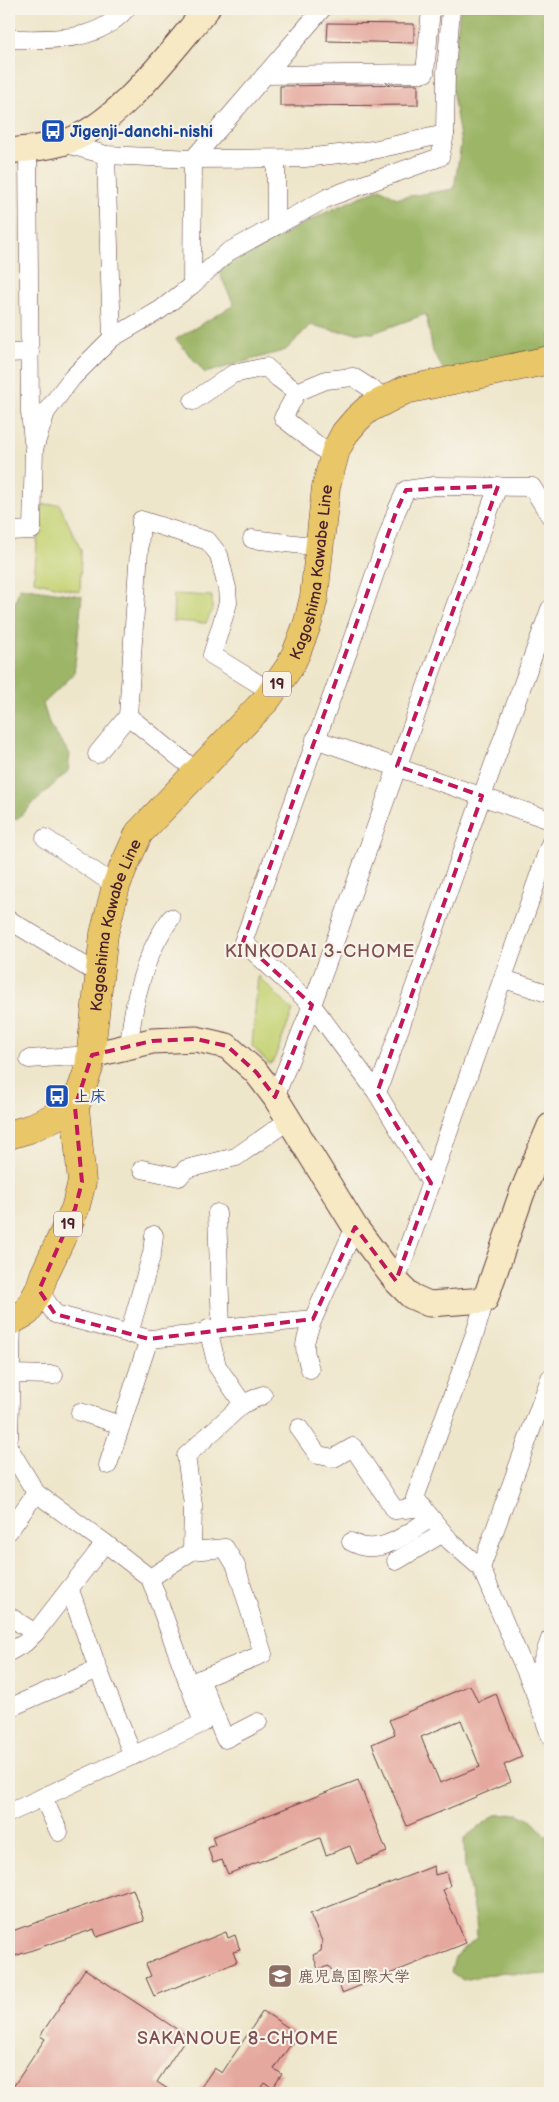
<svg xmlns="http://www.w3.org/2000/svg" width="559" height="2102" viewBox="0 0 559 2102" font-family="'Balsamiq Sans','Klee One',sans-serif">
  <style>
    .green { fill: #c5d375; stroke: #887950 }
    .forest { fill: #9cb566; stroke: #736a48 }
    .building { fill: #e5a89e; fill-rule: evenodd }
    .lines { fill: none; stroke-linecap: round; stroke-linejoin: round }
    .street-casing { stroke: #633d43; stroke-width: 19 }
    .secondary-casing { stroke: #633d43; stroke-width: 27 }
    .primary-casing { stroke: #633d43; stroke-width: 29 }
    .street { stroke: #fff; stroke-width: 18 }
    .secondary { stroke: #f6e9c3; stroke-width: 25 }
    .primary { stroke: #e9c769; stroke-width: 28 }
    .marked { fill: none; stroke: #c2185b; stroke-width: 4; stroke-dasharray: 10 6; stroke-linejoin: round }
    .labels { text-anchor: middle; stroke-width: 4.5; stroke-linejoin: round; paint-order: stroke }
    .shield { fill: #f7f3e8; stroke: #7e5f64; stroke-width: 1 }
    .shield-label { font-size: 15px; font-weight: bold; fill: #4a1f2b }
    .transit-label { font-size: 16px; font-weight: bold; fill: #164399; stroke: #f7f3e8; text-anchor: start }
    .street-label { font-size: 16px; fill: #4a1f2b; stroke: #f7f3e8 }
    .education-label { font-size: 16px; font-weight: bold; fill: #785e54; stroke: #f7f3e8; text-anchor: start }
    .neighbourhood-label { font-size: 18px; letter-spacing: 1px; fill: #804f53; stroke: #f7f3e8 }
  </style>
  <rect width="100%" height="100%" fill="#f7f3e8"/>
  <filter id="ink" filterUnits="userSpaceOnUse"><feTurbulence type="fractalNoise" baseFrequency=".02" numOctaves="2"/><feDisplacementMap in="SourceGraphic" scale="10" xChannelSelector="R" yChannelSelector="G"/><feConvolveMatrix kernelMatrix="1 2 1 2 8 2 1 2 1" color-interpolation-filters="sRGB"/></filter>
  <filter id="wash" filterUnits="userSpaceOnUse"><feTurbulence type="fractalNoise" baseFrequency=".0096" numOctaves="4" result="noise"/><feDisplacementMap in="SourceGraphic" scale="20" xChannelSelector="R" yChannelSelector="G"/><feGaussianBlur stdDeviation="1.12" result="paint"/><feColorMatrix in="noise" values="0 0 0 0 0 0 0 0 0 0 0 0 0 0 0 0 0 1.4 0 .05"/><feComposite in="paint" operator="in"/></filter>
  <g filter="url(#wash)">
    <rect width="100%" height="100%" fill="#eee6ca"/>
    <g class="green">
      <path d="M 59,504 L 81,550 L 80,592 L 34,581 L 40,505 Z"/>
      <path d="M 174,594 L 212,596 L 212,611 L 206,623 L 173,621 Z"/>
      <path d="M 258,976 L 293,1011 L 273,1062 L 269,1064 L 252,1046 Z"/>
    </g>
    <g class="forest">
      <path d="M 460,9 L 550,9 L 550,355 L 445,372 L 433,352 L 426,314 L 373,333 L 336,331 L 310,325 L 286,350 L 205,373 L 176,339 L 234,305 L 217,268 L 329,211 L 380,188 L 397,198 L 454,189 L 461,144 L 451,82 Z"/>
      <path d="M 20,587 L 82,596 L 74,674 L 43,704 L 50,726 L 70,754 L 68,771 L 18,818 L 9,822 L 9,622 Z"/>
      <path d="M 518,1814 L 532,1821 L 545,1835 L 550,1835 L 550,1974 L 532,1975 L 504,1972 L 463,1980 L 451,1972 L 455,1957 L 477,1937 L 476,1919 L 465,1866 L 464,1838 L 495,1815 Z"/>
    </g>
    <g id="blocks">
      <g class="building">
        <path d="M 328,23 L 414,24 L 414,43 L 327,41 Z"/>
        <path d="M 418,84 L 418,105 L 280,106 L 280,86 Z"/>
        <path d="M 470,1685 L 478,1702 L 496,1694 L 522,1757 L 504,1765 L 511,1782 L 407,1826 L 372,1744 L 395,1734 L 389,1720 ZM 461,1720 L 480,1767 L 440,1783 L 421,1737 Z"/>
        <path d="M 358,1780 L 387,1852 L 357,1864 L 350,1846 L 326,1855 L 320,1838 L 228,1874 L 222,1860 L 213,1863 L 208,1848 L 215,1845 L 212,1837 Z"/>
        <path d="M 434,1866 L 435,1875 L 446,1872 L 450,1886 L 443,1890 L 466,1943 L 342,1993 L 338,1980 L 329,1966 L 318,1969 L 313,1955 L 321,1951 L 322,1941 L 310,1914 Z"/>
        <path d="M 133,1889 L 144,1921 L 97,1937 L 94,1929 L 9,1958 L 9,1932 Z"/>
        <path d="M 226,1932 L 228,1938 L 235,1935 L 240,1950 L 233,1952 L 237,1962 L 154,1996 L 146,1978 L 151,1976 L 146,1964 Z"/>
        <path d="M 85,1969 L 187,2036 L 157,2082 L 174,2093 L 9,2093 L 45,2039 L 40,2036 Z"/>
        <path d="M 263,2011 L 298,2034 L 274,2069 L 282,2074 L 273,2088 L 265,2083 L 258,2093 L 197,2093 L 214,2068 L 222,2073 Z"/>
      </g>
    </g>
  </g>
  <g filter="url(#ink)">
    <use href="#blocks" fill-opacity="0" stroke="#633d43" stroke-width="1"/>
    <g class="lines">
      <defs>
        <g id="street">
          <path d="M 9,39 C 51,39 95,44 126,9"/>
          <path d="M 265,75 L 425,73 L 431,9"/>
          <path d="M 63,143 L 106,155 L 193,159 L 305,158 L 373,150 L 445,134"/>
          <path d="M 28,149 L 30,412 L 33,441"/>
          <path d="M 106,155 L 112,338"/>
          <path d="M 276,159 L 276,225"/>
          <path d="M 192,285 L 193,159 L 322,9"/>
          <path d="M 9,353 L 30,352"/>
          <path d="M 193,401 L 233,374 L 266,367 L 278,378 L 297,392"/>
          <path d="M 334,458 L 283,418 L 297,392 L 326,380 L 353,377 L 386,398"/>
          <path d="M 9,531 L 32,530 L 34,449 L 46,412 L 72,378 L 112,338 L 160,310 L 192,285 L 228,252 L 329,197 L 440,157 L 445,134 L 446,72 L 451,9"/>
          <path d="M 252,539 L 320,547"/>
          <path d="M 315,739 L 550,820"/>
          <path d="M 97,754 L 128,716"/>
          <path d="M 196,771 L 128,716 L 141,520 L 208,541 L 219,555 L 227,588 L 228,603 L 212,655 L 272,692"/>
          <path d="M 45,838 L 116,886"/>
          <path d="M 9,920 L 100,975"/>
          <path d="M 504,979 L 550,994"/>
          <path d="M 129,1046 C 133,1002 144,954 171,918"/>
          <path d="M 29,1059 L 92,1055"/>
          <path d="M 377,1093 L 482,796 L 550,609"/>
          <path d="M 275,1097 L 312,1005 L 498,486"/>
          <path d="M 142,1169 L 179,1177 L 186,1169 L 236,1157 L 289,1120"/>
          <path d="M 431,1183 L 377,1093 L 312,1005 L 243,942 L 349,649 L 396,512 L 406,490 L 434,486 L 532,487 L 550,516"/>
          <path d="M 217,1213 L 221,1328"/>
          <path d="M 396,1281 L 550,844"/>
          <path d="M 39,1290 L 55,1314 L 149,1339 L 192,1335 L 221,1328 L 313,1319 L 355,1227"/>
          <path d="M 485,1300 L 475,1333 L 415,1498 L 450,1541 L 481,1568 L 533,1688 L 550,1735"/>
          <path d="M 129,1334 L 152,1253 L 154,1235"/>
          <path d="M 310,1369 C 302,1346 304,1342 313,1319"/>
          <path d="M 9,1374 L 54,1375"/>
          <path d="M 243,1404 L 263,1395"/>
          <path d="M 80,1412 L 121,1425"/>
          <path d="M 299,1428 L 318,1455 L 334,1458 L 353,1447 L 395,1510 L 423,1507"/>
          <path d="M 9,1438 L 12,1322"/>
          <path d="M 9,1448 L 36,1493 L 105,1543 L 150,1578 L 203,1723 L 9,1813"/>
          <path d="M 108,1465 L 149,1339"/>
          <path d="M 9,1531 L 36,1493"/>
          <path d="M 351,1542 C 356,1544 361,1547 366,1547 C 390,1550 413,1529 431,1518"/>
          <path d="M 192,1551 L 193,1505 L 186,1456 L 243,1404 L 217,1366 L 208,1329"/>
          <path d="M 396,1561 L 443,1533"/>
          <path d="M 481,1568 L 550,1378"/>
          <path d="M 150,1578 L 192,1551 L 225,1548 L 236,1566 L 263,1654 L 188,1684"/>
          <path d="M 70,1590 L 98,1669 L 133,1756"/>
          <path d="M 9,1616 L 35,1633 L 105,1543"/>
          <path d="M 9,1652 L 25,1643 L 35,1633"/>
          <path d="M 200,1679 L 225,1739 L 258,1722"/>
          <path d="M 533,1688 L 550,1639"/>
          <path d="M 9,1708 L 98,1669"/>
          <path d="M 43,1797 L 59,1832"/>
        </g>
        <g id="secondary">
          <path d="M 9,151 C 26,149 45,148 62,143 C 116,128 171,51 207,9"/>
          <path d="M 92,1055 L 152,1041 L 196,1039 L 227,1046 L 256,1072 L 275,1097 L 355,1227 L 396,1281 L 411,1296 L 429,1304 L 485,1300 L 522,1193 L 550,1126"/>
        </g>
        <g id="primary">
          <path d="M 9,1135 L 29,1129 L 75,1107"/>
          <path id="s1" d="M 9,1322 L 27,1312 L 39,1290 L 44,1275 L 75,1209 L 82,1182 L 75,1107 L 89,1068 L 104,934 L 116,886 L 123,868 L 139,833 L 267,699 L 290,666 L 297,651 L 308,622 L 314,597 L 326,487 L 336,450 L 345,433 L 357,419 L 368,409 L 405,390 L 550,360"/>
        </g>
      </defs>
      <use href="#street" class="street-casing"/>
      <use href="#secondary" class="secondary-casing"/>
      <use href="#primary" class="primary-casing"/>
      <use href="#street" class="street"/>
      <use href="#secondary" class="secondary"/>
      <use href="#primary" class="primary"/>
    </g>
  </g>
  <path class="marked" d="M 498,486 L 397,766 L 482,796 L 377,1093 L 431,1183 L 396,1281 L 355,1227 L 313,1319 L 149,1339 L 55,1314 L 39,1290 L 75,1209 L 82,1182 L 75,1107 L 92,1055 L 152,1041 L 196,1039 L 227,1046 L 256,1072 L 275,1097 L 312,1005 L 243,942 L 396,512 L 406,490 Z"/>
  <defs>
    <symbol id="bus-square" viewBox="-11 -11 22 22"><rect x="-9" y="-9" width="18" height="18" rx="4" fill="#1a4fb4" stroke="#f7f3e8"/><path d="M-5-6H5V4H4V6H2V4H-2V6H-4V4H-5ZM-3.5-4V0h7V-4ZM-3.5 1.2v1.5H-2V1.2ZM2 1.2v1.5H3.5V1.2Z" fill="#fff"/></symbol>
    <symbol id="university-square" viewBox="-11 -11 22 22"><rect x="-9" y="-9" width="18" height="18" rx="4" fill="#8d6e63" stroke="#f7f3e8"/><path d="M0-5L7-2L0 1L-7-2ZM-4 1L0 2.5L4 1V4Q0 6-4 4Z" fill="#fff"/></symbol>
  </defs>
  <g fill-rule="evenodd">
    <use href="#bus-square" x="39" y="117" width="28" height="28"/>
    <use href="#bus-square" x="43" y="1082" width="28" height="28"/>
    <use href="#university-square" x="266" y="1962" width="28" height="28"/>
  </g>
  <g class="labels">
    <g class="shield">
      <rect x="263" y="671.5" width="28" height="25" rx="4"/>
      <rect x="54" y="1211.5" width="28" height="25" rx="4"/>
    </g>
    <g class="shield-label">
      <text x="277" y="689">19</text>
      <text x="68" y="1229">19</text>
    </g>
    <g class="transit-label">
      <text x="70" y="137">Jigenji-danchi-nishi</text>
      <text x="74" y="1102">上床</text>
    </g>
    <g class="street-label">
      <text dy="6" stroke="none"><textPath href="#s1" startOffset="844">Kagoshima Kawabe Line</textPath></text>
      <text dy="6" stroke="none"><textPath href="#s1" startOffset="425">Kagoshima Kawabe Line</textPath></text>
    </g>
    <g class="education-label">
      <text x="298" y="1982">鹿児島国際大学</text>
    </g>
    <g class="neighbourhood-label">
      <text x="320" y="957">KINKODAI 3-CHOME</text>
      <text x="238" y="2044">SAKANOUE 8-CHOME</text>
    </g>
  </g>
  <rect width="559" height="2102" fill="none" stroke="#f7f3e8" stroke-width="30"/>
</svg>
